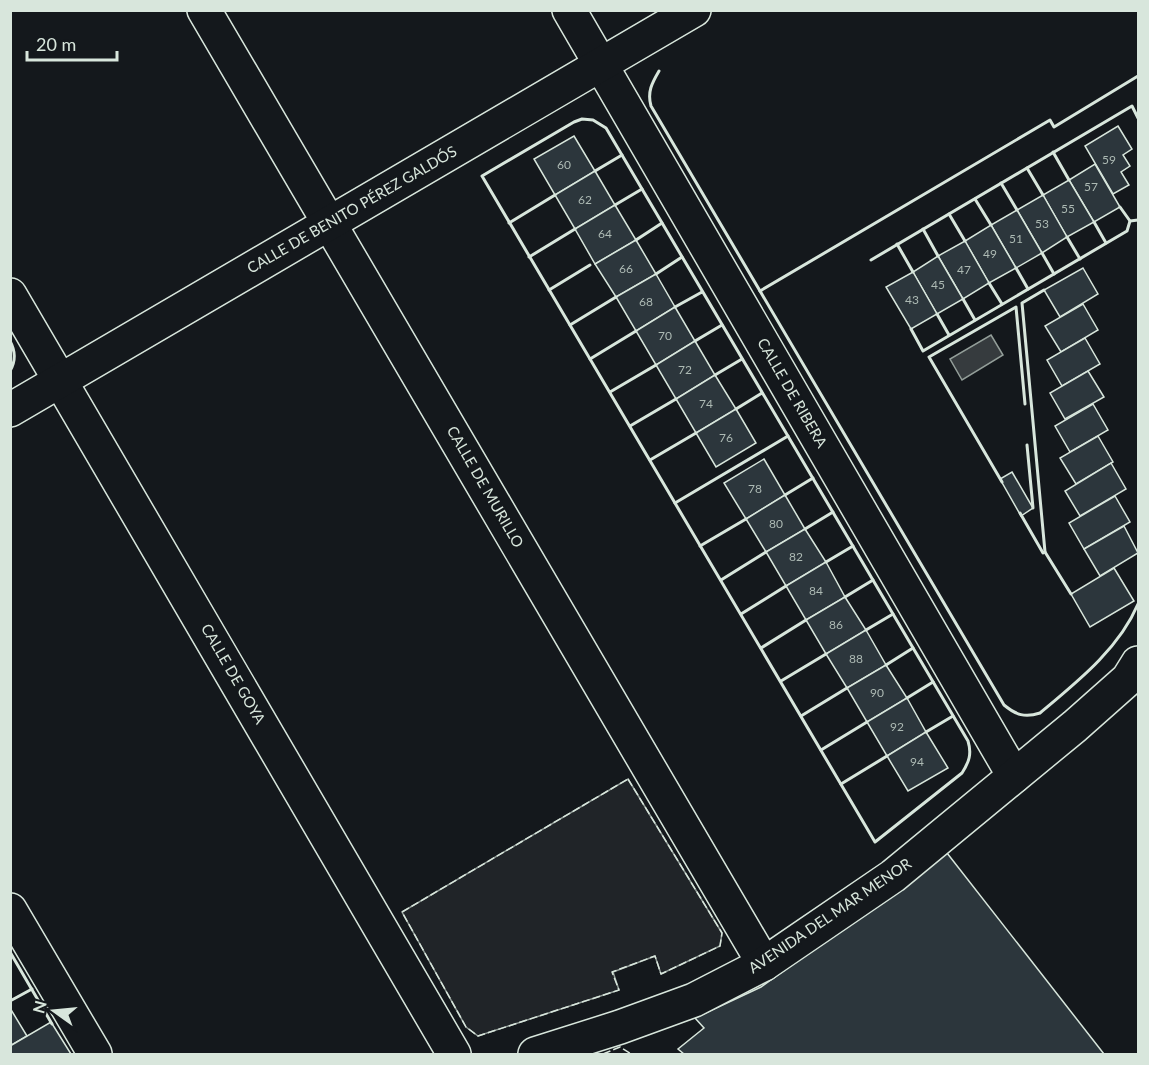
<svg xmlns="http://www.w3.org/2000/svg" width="1149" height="1065" viewBox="0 0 1149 1065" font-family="Lato,sans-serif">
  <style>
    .green { fill: #202428; stroke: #939e99; stroke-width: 1.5 }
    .water { fill: #363b3e; stroke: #939e99; stroke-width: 1.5 }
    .building { fill: #2c363c; stroke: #d8e6dc; stroke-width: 1.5 }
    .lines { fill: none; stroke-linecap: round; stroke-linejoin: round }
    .minor-casing { stroke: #d8e6dc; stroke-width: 36 }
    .minor { stroke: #14181c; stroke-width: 33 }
    .fence { stroke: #d8e6dc; stroke-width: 1.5; stroke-dasharray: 8 3; stroke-linecap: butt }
    .wall { stroke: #d8e6dc; stroke-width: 3 }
    .labels { text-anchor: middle; stroke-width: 4.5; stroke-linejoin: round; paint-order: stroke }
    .number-label { font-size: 12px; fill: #adbab4 }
    .street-label { font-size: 15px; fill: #d8e6dc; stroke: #14181c }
  </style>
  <rect width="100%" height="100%" fill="#14181c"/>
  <path class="green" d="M 628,779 L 722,933 L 720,946 L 661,974 L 655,956 L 613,972 L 619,990 L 478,1036 L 466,1027 L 402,912 Z"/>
  <path class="water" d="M 991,335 L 1003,355 L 962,380 L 950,359 Z"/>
  <g class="building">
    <path d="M 1118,126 L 1132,149 L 1123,155 L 1130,166 L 1121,172 L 1129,185 L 1113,194 L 1085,146 Z"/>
    <path d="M 574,136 L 595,171 L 555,195 L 534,159 Z"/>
    <path d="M 1095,164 L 1120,207 L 1094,222 L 1069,180 Z"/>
    <path d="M 595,171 L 615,205 L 575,229 L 555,195 Z"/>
    <path d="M 1069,180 L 1094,222 L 1067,237 L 1043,195 Z"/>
    <path d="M 1043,195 L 1067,237 L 1042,253 L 1017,210 Z"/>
    <path d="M 615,205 L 636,240 L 595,264 L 575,229 Z"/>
    <path d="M 1017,210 L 1042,253 L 1016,268 L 991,225 Z"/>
    <path d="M 991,225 L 1016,268 L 989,283 L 965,241 Z"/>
    <path d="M 636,240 L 656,274 L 616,297 L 595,264 Z"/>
    <path d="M 965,241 L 989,283 L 963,299 L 938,256 Z"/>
    <path d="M 938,256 L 963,299 L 937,314 L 913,272 Z"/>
    <path d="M 1083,268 L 1098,294 L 1060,317 L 1044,290 Z"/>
    <path d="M 913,272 L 937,314 L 911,329 L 886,287 Z"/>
    <path d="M 656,274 L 675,307 L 636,331 L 616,297 Z"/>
    <path d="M 1083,304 L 1098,330 L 1061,352 L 1045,326 Z"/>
    <path d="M 675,307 L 695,341 L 656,365 L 636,331 Z"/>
    <path d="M 1085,338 L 1100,364 L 1062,386 L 1047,360 Z"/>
    <path d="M 695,341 L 715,375 L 676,399 L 656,365 Z"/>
    <path d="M 1088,371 L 1104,397 L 1065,419 L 1050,393 Z"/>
    <path d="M 715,375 L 736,409 L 696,433 L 676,399 Z"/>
    <path d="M 1093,404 L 1108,430 L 1070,452 L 1055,426 Z"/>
    <path d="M 736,409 L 756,443 L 716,467 L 696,433 Z"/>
    <path d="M 1098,436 L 1113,462 L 1076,484 L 1060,458 Z"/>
    <path d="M 764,459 L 785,495 L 746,519 L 724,483 Z"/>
    <path d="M 1111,463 L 1126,489 L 1080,516 L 1065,491 Z"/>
    <path d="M 1012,472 L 1033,508 L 1021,516 L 1000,479 Z"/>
    <path d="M 785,495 L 805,529 L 766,552 L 746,519 Z"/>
    <path d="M 1115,496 L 1130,522 L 1084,549 L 1069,523 Z"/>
    <path d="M 1124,526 L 1138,553 L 1100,576 L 1084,549 Z"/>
    <path d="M 805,529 L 826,562 L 786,586 L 766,552 Z"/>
    <path d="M 826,562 L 845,597 L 806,620 L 786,586 Z"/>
    <path d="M 1114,568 L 1134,601 L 1090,627 L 1071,594 Z"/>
    <path d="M 845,597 L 866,630 L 826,654 L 806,620 Z"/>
    <path d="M 866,630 L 886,665 L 847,688 L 826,654 Z"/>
    <path d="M 886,665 L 907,698 L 867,722 L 847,688 Z"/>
    <path d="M 907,698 L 926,732 L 887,756 L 867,722 Z"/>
    <path d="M 926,732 L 948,768 L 908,791 L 887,756 Z"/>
    <path d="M 947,853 L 1104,1054 L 684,1054 L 678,1049 L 704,1028 L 695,1018 L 761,987 Z"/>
    <path d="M 10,1008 L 27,1036 L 10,1046 Z"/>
    <path d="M 51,1022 L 71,1054 L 10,1054 L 10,1046 Z"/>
  </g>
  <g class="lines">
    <defs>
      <g id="minor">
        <path d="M 204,10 L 764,964"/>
        <path d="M 569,10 L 1014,776"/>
        <path d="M 10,295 L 454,1054"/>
        <path d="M 10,410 L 694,10"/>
        <path d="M 10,910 L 95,1054"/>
        <path d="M 535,1054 L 620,1027 L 694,1000 L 764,964 L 893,876 L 1075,726 L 1128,679 L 1138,663"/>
      </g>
    </defs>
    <use href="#minor" class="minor-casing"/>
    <use href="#minor" class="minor"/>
    <g class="fence">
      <path d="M 628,779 L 722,933 L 720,946 L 661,974 L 655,956 L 612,972 L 619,990 L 478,1036 L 466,1027 L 402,912 Z"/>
      <path d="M 603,1054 L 620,1047 L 631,1054"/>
    </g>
    <g class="wall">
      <path d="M 659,71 C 652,83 647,92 651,106 L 1004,705 C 1016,715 1025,718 1040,713 C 1077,682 1119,649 1138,604"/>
      <path d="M 582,119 L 593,120 L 606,128 L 968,741 C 972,754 969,762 962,773 L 875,842 L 482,176 L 574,122 Z"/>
      <path d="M 1053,152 L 1069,180"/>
      <path d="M 1027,168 L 1043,195"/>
      <path d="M 595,171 L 622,155"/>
      <path d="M 1001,183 L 1017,210"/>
      <path d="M 975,199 L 991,225"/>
      <path d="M 615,205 L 642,189"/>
      <path d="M 949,214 L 965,241"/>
      <path d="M 1130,221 L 1138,220"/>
      <path d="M 1094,222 L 1106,243"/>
      <path d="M 509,223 L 555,195"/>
      <path d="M 923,229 L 938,256"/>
      <path d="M 1067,237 L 1080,259"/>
      <path d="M 636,240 L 662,223"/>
      <path d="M 897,244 L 913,272"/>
      <path d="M 1042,253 L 1054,274"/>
      <path d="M 529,257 L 575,229"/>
      <path d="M 871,260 L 1132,106 L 1138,118"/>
      <path d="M 1016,268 L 1028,289"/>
      <path d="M 656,274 L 682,257"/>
      <path d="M 989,283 L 1002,304"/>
      <path d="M 549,290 L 590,265"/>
      <path d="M 1044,290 L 1022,303 L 1045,552 L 1071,594"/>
      <path d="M 760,291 L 1050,120 L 1054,127 L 1138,76"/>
      <path d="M 963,299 L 975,320"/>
      <path d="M 675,307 L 702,292"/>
      <path d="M 937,314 L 949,335"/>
      <path d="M 570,325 L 616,297"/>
      <path d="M 911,329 L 923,351 L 1127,231 L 1130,221 L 1120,207"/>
      <path d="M 10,341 C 16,352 16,361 10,371"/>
      <path d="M 695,341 L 722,325"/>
      <path d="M 590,359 L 636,331"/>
      <path d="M 715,375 L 742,359"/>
      <path d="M 610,392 L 656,365"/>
      <path d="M 736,409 L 762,393"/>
      <path d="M 630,426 L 676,399"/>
      <path d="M 1027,445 L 1033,508"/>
      <path d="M 650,460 L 696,433"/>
      <path d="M 1002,482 L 929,357 L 1016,307 L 1025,404"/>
      <path d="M 785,495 L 813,478"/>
      <path d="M 675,503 L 788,436"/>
      <path d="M 1020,513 L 1043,553 L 1045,552"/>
      <path d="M 805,529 L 833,512"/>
      <path d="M 700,546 L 746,519"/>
      <path d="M 826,562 L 853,546"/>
      <path d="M 721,580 L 766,552"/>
      <path d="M 845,597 L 873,580"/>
      <path d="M 741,614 L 786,586"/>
      <path d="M 866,630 L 893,614"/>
      <path d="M 761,648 L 806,620"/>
      <path d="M 886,665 L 913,648"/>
      <path d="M 781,681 L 826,654"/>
      <path d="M 907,698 L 933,682"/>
      <path d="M 801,716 L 847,688"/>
      <path d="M 926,732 L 953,716"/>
      <path d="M 821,750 L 867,722"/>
      <path d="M 841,784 L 887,756"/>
      <path d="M 10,952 L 52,1024"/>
      <path d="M 10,1001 L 32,989"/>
    </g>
  </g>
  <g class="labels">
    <g class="number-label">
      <text x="1109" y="164">59</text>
      <text x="564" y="169">60</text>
      <text x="1091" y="191">57</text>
      <text x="585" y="204">62</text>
      <text x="1068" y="213">55</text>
      <text x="1042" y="228">53</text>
      <text x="605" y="238">64</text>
      <text x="1016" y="243">51</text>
      <text x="990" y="258">49</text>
      <text x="626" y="273">66</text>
      <text x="964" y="274">47</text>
      <text x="938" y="289">45</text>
      <text x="912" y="304">43</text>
      <text x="646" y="306">68</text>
      <text x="665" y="340">70</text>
      <text x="685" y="374">72</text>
      <text x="706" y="408">74</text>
      <text x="726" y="442">76</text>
      <text x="755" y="493">78</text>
      <text x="776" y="528">80</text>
      <text x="796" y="561">82</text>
      <text x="816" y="595">84</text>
      <text x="836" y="629">86</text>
      <text x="856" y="663">88</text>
      <text x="877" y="697">90</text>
      <text x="897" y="731">92</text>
      <text x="917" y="766">94</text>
    </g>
    <g class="street-label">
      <text transform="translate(352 210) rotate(-30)" y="5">CALLE DE BENITO PÉREZ GALDÓS</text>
      <text transform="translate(792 393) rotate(60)" y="5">CALLE DE RIBERA</text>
      <text transform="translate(485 487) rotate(60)" y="5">CALLE DE MURILLO</text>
      <text transform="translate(233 674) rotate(60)" y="5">CALLE DE GOYA</text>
      <text transform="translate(830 916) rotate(-34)" y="5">AVENIDA DEL MAR MENOR</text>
    </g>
  </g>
  <rect width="1149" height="1065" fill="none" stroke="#d8e6dc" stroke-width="24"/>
  <g transform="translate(54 1011) rotate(285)" stroke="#14181c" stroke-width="4.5" paint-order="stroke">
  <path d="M0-4.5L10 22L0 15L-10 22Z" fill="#d8e6dc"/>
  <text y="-9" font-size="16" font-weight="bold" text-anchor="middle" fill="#d8e6dc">N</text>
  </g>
  <path d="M27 51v9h90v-9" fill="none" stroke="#d8e6dc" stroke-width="3"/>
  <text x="36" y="51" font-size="18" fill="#d8e6dc" stroke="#14181c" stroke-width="4.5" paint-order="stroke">20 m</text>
</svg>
